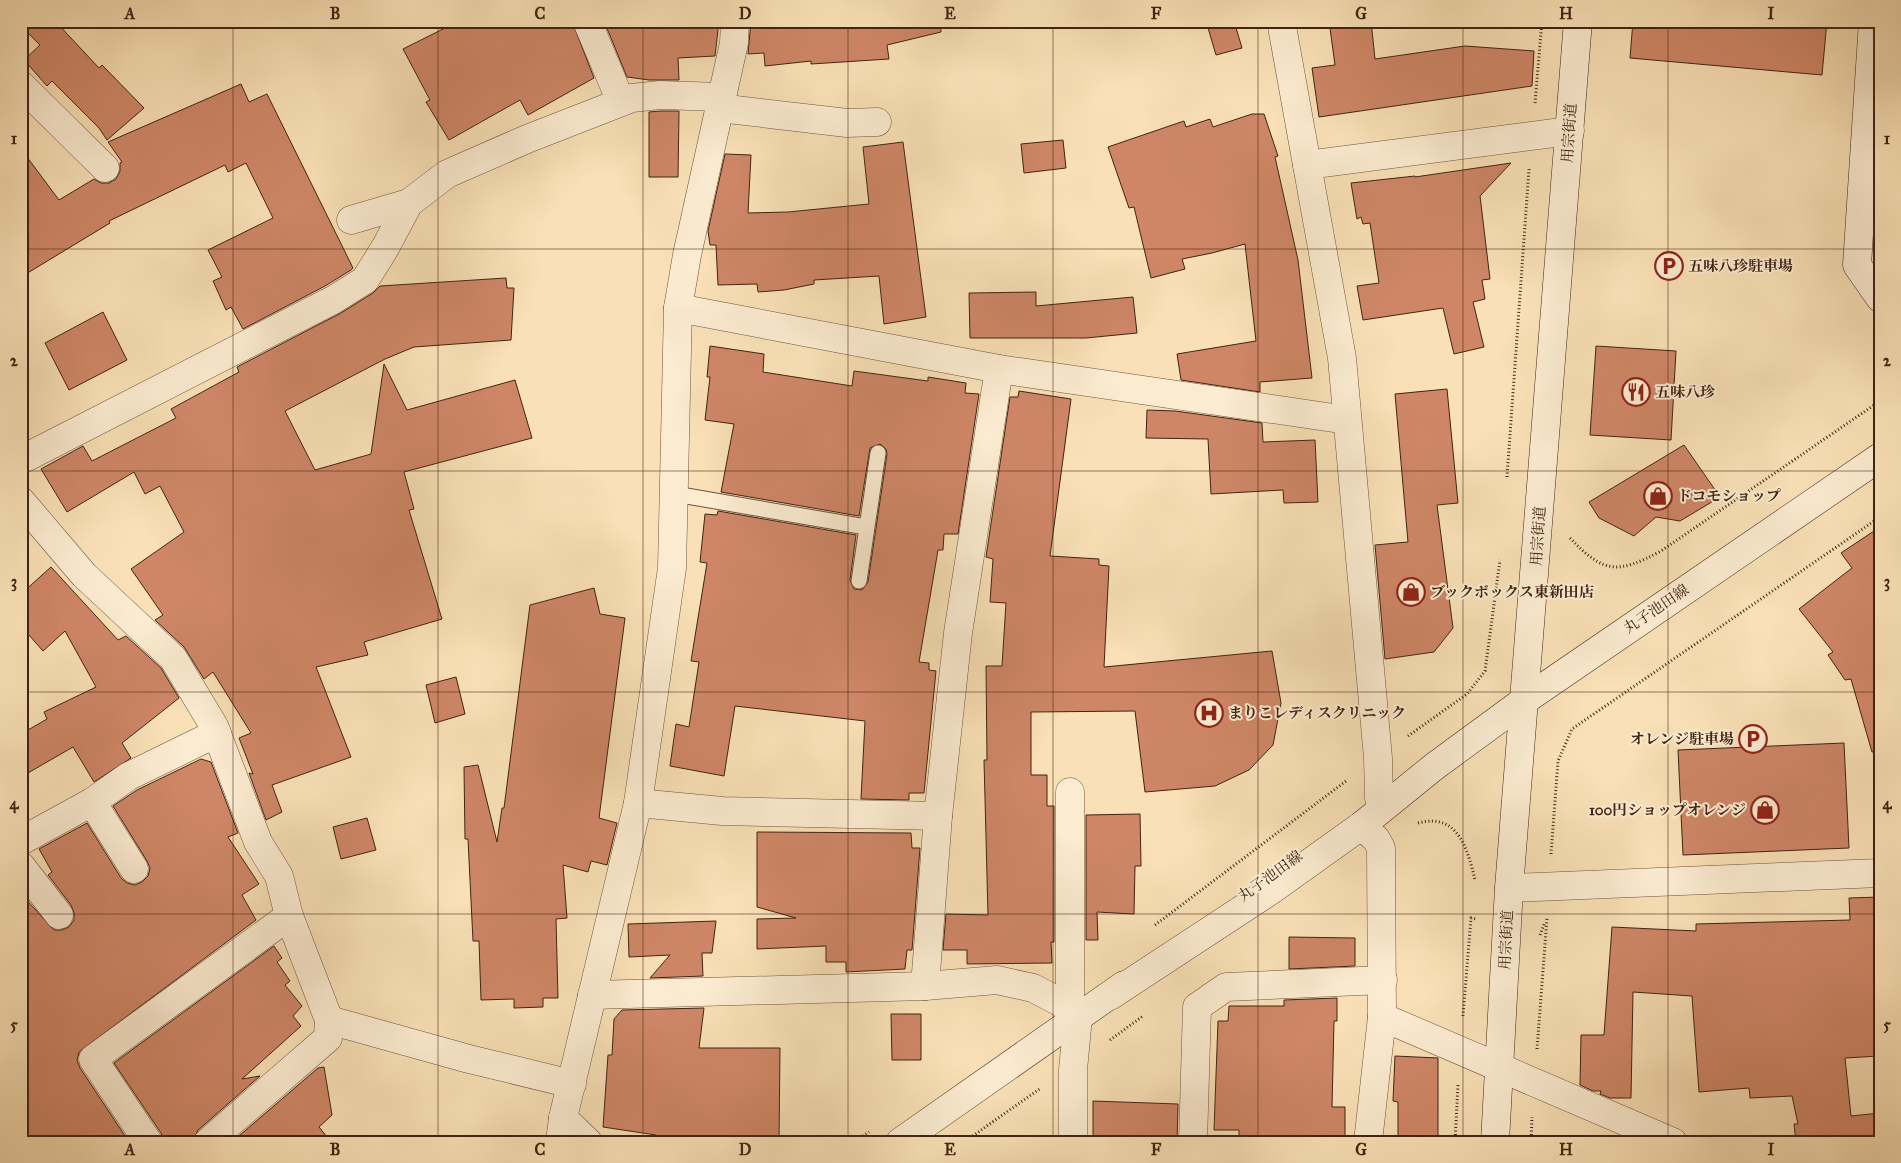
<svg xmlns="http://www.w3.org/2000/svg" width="1901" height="1163" viewBox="0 0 1901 1163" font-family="'IM FELL Great Primer','Noto Serif JP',serif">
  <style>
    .building { fill: #ce8667; stroke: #412313 }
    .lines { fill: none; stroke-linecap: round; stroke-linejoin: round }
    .lane-casing { stroke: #6f523c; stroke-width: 17 }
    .street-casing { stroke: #6f523c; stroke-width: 29 }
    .secondary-casing { stroke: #412313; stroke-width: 29 }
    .path { stroke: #412313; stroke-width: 3; stroke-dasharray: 1 2.5; stroke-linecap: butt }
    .lane { stroke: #fbebd0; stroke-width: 15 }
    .street { stroke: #fbebd0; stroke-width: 28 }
    .secondary { stroke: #fbebd0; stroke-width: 28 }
    .grid { fill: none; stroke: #412313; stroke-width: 1; stroke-opacity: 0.55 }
    .labels { text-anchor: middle; stroke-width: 4; stroke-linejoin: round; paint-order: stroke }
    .street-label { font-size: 15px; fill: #412313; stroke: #fbebd0 }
    .poi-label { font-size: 15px; font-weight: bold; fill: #412313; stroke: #fbebd0; text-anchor: start }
    .neatline { fill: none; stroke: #412313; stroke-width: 2 }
    .grid-label { font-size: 16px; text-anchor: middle; font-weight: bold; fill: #412313 }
  </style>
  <rect width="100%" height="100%" fill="#f9e0b6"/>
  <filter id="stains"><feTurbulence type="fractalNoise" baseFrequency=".004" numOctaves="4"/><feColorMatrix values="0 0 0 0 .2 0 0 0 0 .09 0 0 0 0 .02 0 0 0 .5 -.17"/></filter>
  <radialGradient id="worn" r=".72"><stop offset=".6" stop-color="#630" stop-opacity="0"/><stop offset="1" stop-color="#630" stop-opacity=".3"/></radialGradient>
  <g class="building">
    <path d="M 21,21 L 55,21 L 99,68 L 102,65 L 144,108 L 107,140 L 99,128 L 52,81 L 47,86 L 24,60 L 40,45 L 21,26 Z"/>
    <path d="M 459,21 L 572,21 L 594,78 L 528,115 L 520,100 L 449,140 L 426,102 L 430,100 L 403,49 Z"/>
    <path d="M 604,21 L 719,21 L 715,56 L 678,58 L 679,80 L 649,80 L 627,77 Z"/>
    <path d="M 751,21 L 940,21 L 941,32 L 887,45 L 889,59 L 811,64 L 811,61 L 765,66 L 764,53 L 748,54 Z"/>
    <path d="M 1206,21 L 1234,21 L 1242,48 L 1216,55 Z"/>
    <path d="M 1329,21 L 1371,21 L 1375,59 L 1465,46 L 1534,51 L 1532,86 L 1319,117 L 1312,68 L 1335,65 Z"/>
    <path d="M 1633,21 L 1827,21 L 1822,75 L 1630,58 Z"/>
    <path d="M 241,84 L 249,102 L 267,94 L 353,268 L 351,270 L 325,286 L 243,329 L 231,307 L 226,310 L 213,281 L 222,277 L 208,250 L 273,218 L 246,163 L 228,172 L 225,165 L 109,221 L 110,223 L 21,277 L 21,149 L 59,200 L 94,179 L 101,183 L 109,183 L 116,179 L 120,171 L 120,163 L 122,162 L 108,142 Z"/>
    <path d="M 661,111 L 679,111 L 678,177 L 649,177 L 649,112 Z"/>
    <path d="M 1252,114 L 1264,114 L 1278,156 L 1275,157 L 1298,260 L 1312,378 L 1260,382 L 1260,392 L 1181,380 L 1177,354 L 1256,341 L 1245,244 L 1212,253 L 1182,259 L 1185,269 L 1151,278 L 1134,207 L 1129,208 L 1108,147 L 1184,121 L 1186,127 L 1210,119 L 1213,127 Z"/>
    <path d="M 1063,140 L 1066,168 L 1024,173 L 1021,144 Z"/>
    <path d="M 903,142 L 926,317 L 884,324 L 879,276 L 814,280 L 814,284 L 784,290 L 758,292 L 757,284 L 718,285 L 716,245 L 710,245 L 708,231 L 725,154 L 751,155 L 748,213 L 788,212 L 869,204 L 863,147 Z"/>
    <path d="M 1511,163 L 1480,196 L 1490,279 L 1482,280 L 1485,299 L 1473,302 L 1484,347 L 1454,354 L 1443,308 L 1363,320 L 1357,286 L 1379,283 L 1370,223 L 1363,224 L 1361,217 L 1357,219 L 1351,183 L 1415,176 L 1415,177 Z"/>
    <path d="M 506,278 L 507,288 L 514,288 L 511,340 L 414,347 L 385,359 L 285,411 L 315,470 L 371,454 L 384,364 L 407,410 L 515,380 L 532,438 L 404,472 L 414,509 L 409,510 L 442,619 L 364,642 L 368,655 L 316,667 L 351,757 L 272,785 L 282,812 L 266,820 L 249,773 L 253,774 L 239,738 L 251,733 L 213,672 L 204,679 L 184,647 L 155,620 L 163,615 L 131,569 L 184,532 L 160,486 L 145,494 L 134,472 L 67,512 L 41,469 L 83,446 L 92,461 L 176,418 L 171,409 L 239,372 L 237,367 L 341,313 L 373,293 L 380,286 Z"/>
    <path d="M 1036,292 L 1036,306 L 1133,297 L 1137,333 L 1086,338 L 970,338 L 969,293 Z"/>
    <path d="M 103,312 L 127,360 L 69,390 L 45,343 Z"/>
    <path d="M 710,346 L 764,354 L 763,372 L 852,386 L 854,371 L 928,381 L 928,377 L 966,383 L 965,393 L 979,394 L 958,534 L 944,534 L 943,550 L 938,550 L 919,662 L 929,663 L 929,670 L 936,671 L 924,793 L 909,793 L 909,800 L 861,799 L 865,721 L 735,706 L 724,776 L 670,766 L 676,724 L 689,727 L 699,662 L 691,661 L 707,563 L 700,562 L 705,514 L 717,515 L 718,511 L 856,535 L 850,580 L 854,589 L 862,590 L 868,582 L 887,454 L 886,449 L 880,444 L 870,448 L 859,516 L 721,492 L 734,424 L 705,420 L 710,377 L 707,377 Z"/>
    <path d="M 1596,346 L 1676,351 L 1671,440 L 1590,435 Z"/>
    <path d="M 1447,389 L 1458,503 L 1437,505 L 1453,628 L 1434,652 L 1385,659 L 1375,545 L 1408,542 L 1395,394 Z"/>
    <path d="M 1019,391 L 1071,399 L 1050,556 L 1099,559 L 1099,565 L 1109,566 L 1104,667 L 1272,651 L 1281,703 L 1273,745 L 1249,770 L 1215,786 L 1145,792 L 1135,711 L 1031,712 L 1031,775 L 1047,775 L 1047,806 L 1054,806 L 1054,942 L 1051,942 L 1052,963 L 967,964 L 967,950 L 943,950 L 946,914 L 988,915 L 984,760 L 987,760 L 986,666 L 1002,666 L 1006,603 L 990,602 L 993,559 L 986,557 L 1010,397 L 1018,397 Z"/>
    <path d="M 1147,410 L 1175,411 L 1262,423 L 1263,442 L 1315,440 L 1318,502 L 1284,503 L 1283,490 L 1211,494 L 1208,439 L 1146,438 Z"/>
    <path d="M 1684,445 L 1720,497 L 1680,521 L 1656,517 L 1634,536 L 1599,518 L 1589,502 Z"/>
    <path d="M 1880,527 L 1880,751 L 1872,752 L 1851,679 L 1845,680 L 1828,655 L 1833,652 L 1799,609 L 1852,568 L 1841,553 Z"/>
    <path d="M 51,567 L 118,640 L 126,636 L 161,668 L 179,698 L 122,743 L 131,758 L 94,782 L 73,747 L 21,777 L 21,734 L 47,719 L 44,712 L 96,687 L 65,631 L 43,651 L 21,626 L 21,594 Z"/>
    <path d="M 594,588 L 600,614 L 625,618 L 599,818 L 617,823 L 607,865 L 591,861 L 588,872 L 563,865 L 567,918 L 556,919 L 558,998 L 543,998 L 543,1007 L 514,1008 L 514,999 L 481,1000 L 479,941 L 473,941 L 468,839 L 465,839 L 464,767 L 478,765 L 497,842 L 502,808 L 504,808 L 530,605 Z"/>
    <path d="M 456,677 L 465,714 L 435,723 L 426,685 Z"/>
    <path d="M 1844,743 L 1849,848 L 1683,855 L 1678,750 Z"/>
    <path d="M 201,759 L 211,762 L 238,833 L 228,837 L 259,884 L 242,895 L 256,920 L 79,1052 L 77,1060 L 80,1068 L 129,1142 L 21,1142 L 21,894 L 54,930 L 62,930 L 69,927 L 74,920 L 74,913 L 71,905 L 48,875 L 52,872 L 39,849 L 87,823 L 121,878 L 127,883 L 135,885 L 142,882 L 148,876 L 150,868 L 147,861 L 113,806 L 137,790 Z"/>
    <path d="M 1140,814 L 1141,866 L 1135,866 L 1134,914 L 1097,912 L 1098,940 L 1086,940 L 1086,815 Z"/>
    <path d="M 367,818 L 376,850 L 341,859 L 333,827 Z"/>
    <path d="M 757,832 L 911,833 L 912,848 L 920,848 L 912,950 L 907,950 L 905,969 L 846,972 L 846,962 L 826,962 L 826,946 L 757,949 L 757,919 L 796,918 L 757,907 Z"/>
    <path d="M 1880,897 L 1880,1056 L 1845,1058 L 1851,1116 L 1880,1113 L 1880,1142 L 1796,1142 L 1794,1124 L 1798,1124 L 1792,1096 L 1750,1098 L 1749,1088 L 1699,1092 L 1692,996 L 1633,992 L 1631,1098 L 1610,1098 L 1600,1094 L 1601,1091 L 1593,1091 L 1580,1085 L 1581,1035 L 1604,1035 L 1612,927 L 1696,931 L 1696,924 L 1850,920 L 1849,898 Z"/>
    <path d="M 716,921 L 712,953 L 702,953 L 703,976 L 650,978 L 670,955 L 629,957 L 628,924 Z"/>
    <path d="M 1289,937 L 1355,938 L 1355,966 L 1289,969 Z"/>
    <path d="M 274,946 L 282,958 L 277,962 L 290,981 L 285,985 L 302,1006 L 293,1016 L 301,1026 L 242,1079 L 260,1076 L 198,1130 L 193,1142 L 164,1142 L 161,1133 L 114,1063 Z"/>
    <path d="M 1337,998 L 1337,1021 L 1334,1021 L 1332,1107 L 1345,1107 L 1345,1142 L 1239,1142 L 1239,1130 L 1214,1130 L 1218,1021 L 1228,1021 L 1229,1006 L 1284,1006 L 1284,1000 Z"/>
    <path d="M 704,1008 L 699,1048 L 780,1048 L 779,1142 L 655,1142 L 656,1135 L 603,1127 L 608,1055 L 612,1055 L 614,1019 L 622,1010 Z"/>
    <path d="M 891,1014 L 921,1014 L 921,1060 L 892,1060 Z"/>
    <path d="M 1395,1056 L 1438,1058 L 1438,1139 L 1398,1139 L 1398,1102 L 1393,1101 Z"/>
    <path d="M 324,1067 L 332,1115 L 319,1127 L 331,1142 L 232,1142 L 318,1068 Z"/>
    <path d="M 1093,1101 L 1178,1104 L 1177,1142 L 1093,1142 Z"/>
  </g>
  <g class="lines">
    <defs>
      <g id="lane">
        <path d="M 675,494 L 866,527"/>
        <path d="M 859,581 L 878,453"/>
      </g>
      <g id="street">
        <path d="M 587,21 L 621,102"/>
        <path d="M 1281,21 L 1342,358 L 1378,758 L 1379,798"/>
        <path d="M 21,85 L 105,168"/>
        <path d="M 719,108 L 847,123 L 877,122"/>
        <path d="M 1307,165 L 1570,131"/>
        <path d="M 351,220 L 409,203"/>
        <path d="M 678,308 L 999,369 L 1347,420"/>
        <path d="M 21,460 L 333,300 L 365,280 L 385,248 L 409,203 L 447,174 L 527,139 L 632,98 L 660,95 L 722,97"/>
        <path d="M 21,501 L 84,575 L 173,658 L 214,726 L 258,842 L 279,876 L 289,916 L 329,1020 L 328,1038 L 208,1142"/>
        <path d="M 1070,792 L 1070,999 L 1078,1017"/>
        <path d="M 92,802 L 134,869"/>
        <path d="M 638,803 L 722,811 L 938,816"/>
        <path d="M 1361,826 L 1376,839 L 1381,848 L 1382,1017 L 1368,1142"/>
        <path d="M 21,841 L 92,802 L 129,776 L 217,733"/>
        <path d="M 21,866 L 59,915"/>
        <path d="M 1509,888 L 1880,873"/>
        <path d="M 925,986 L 938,816 L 958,633 L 999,369"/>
        <path d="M 592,995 L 925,986 L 997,980 L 1033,988 L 1060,1002 L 1078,1017 L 1073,1070 L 1073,1142"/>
        <path d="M 1382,1017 L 1673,1142"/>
        <path d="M 329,1020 L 469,1059 L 572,1084"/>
        <path d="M 563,1118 L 588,1142"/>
        <path d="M 148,1142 L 93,1059 L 289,916"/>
        <path d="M 560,1142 L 563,1118 L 638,803 L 672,568 L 678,308 L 687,255 L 734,43 L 735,21"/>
        <path d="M 1193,1142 L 1197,1007 L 1226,987 L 1383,980"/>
      </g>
      <g id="secondary">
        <path d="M 1873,21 L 1857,265 L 1880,298"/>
        <path d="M 1110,996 L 1270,891 L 1361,826 L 1435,766 L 1525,700 L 1880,457"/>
        <path d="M 900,1142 L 1124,985"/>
        <path d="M 1495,1142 L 1509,888 L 1578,21"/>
      </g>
    </defs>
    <use href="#lane" class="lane-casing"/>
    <use href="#street" class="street-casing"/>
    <use href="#secondary" class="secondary-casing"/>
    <g class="path">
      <path d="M 1535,103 L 1542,21"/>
      <path d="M 1507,477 L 1529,169"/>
      <path d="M 1570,538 C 1604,574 1618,574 1661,551 L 1880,401"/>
      <path d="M 1408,736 L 1467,694 L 1485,671 L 1500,560"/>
      <path d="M 1418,823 C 1459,812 1468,851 1475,880"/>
      <path d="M 1551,854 L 1558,761 L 1572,729 L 1880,517"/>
      <path d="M 1155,925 L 1346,781"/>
      <path d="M 1540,935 L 1545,922"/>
      <path d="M 1463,1016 L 1471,918 L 1476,919"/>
      <path d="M 1110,1040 L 1143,1016"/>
      <path d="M 1537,1049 L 1547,918"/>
      <path d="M 854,1142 L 869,1132"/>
      <path d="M 964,1142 L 1041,1088"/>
      <path d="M 1455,1142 L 1458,1085"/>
      <path d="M 1531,1142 L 1532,1117"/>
    </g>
    <use href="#lane" class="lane"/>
    <use href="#street" class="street"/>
    <use href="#secondary" class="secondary"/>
  </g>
  <path class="grid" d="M 233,21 L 233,1142M 438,21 L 438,1142M 643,21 L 643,1142M 848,21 L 848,1142M 1053,21 L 1053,1142M 1258,21 L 1258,1142M 1463,21 L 1463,1142M 1668,21 L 1668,1142M 21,249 L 1880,249M 21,471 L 1880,471M 21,692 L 1880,692M 21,914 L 1880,914"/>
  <defs>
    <symbol id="parking-ring" viewBox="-11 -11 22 22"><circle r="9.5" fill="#fbebd0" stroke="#8f2418" stroke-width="1.5"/><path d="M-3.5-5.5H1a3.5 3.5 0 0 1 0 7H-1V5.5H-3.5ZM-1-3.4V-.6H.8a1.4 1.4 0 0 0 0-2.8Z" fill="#8f2418"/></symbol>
    <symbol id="restaurant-ring" viewBox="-11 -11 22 22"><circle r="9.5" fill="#fbebd0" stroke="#8f2418" stroke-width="1.5"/><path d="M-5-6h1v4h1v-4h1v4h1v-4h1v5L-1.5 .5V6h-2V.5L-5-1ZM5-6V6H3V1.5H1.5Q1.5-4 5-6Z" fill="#8f2418"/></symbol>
    <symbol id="shop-ring" viewBox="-11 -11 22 22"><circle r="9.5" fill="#fbebd0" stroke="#8f2418" stroke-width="1.5"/><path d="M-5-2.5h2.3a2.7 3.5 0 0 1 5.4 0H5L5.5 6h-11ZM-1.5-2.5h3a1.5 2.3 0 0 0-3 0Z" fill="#8f2418"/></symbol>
    <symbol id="hospital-ring" viewBox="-11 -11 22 22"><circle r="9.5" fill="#fbebd0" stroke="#8f2418" stroke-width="1.5"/><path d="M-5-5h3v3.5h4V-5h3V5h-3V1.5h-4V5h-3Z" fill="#8f2418"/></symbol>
  </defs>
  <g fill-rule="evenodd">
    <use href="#parking-ring" x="1653" y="250" width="32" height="32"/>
    <use href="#restaurant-ring" x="1620" y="376" width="32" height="32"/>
    <use href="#shop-ring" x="1642" y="480" width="32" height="32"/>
    <use href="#shop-ring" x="1395" y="576" width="32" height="32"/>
    <use href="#hospital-ring" x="1193" y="697" width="32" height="32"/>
    <use href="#parking-ring" x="1737" y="723" width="32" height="32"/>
    <use href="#shop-ring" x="1749" y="794" width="32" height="32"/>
  </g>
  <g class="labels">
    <g class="street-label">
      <text transform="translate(1569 133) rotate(-86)" y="5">用宗街道</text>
      <text transform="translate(1538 536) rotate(-86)" y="5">用宗街道</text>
      <text transform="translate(1656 609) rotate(-34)" y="5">丸子池田線</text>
      <text transform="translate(1270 876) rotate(-36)" y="5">丸子池田線</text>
      <text transform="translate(1506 940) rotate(-87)" y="5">用宗街道</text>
    </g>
    <g class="poi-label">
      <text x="1688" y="271">五味八珍駐車場</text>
      <text x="1655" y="397">五味八珍</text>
      <text x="1677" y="501">ドコモショップ</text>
      <text x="1430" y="597">ブックボックス東新田店</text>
      <text x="1228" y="718">まりこレディスクリニック</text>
      <text x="1734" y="744" text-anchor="end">オレンジ駐車場</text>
      <text x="1746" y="815" text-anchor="end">100円ショップオレンジ</text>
    </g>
  </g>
  <rect width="1901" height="1163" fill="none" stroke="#f9e0b6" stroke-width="55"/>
  <rect x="28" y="28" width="1846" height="1108" class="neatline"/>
  <g class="grid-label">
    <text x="130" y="19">A</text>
    <text x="335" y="19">B</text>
    <text x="540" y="19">C</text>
    <text x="745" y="19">D</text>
    <text x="950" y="19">E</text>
    <text x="1156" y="19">F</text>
    <text x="1361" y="19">G</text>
    <text x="1566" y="19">H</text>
    <text x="1771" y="19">I</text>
    <text x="14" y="144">1</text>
    <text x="1887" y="144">1</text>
    <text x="14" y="366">2</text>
    <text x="1887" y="366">2</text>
    <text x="14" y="587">3</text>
    <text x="1887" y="587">3</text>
    <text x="14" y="809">4</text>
    <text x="1887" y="809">4</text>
    <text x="14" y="1030">5</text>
    <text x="1887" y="1030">5</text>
    <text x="130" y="1155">A</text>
    <text x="335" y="1155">B</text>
    <text x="540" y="1155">C</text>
    <text x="745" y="1155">D</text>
    <text x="950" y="1155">E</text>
    <text x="1156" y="1155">F</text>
    <text x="1361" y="1155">G</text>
    <text x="1566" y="1155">H</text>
    <text x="1771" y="1155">I</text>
  </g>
  <rect width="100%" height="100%" filter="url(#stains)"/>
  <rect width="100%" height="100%" fill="url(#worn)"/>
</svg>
